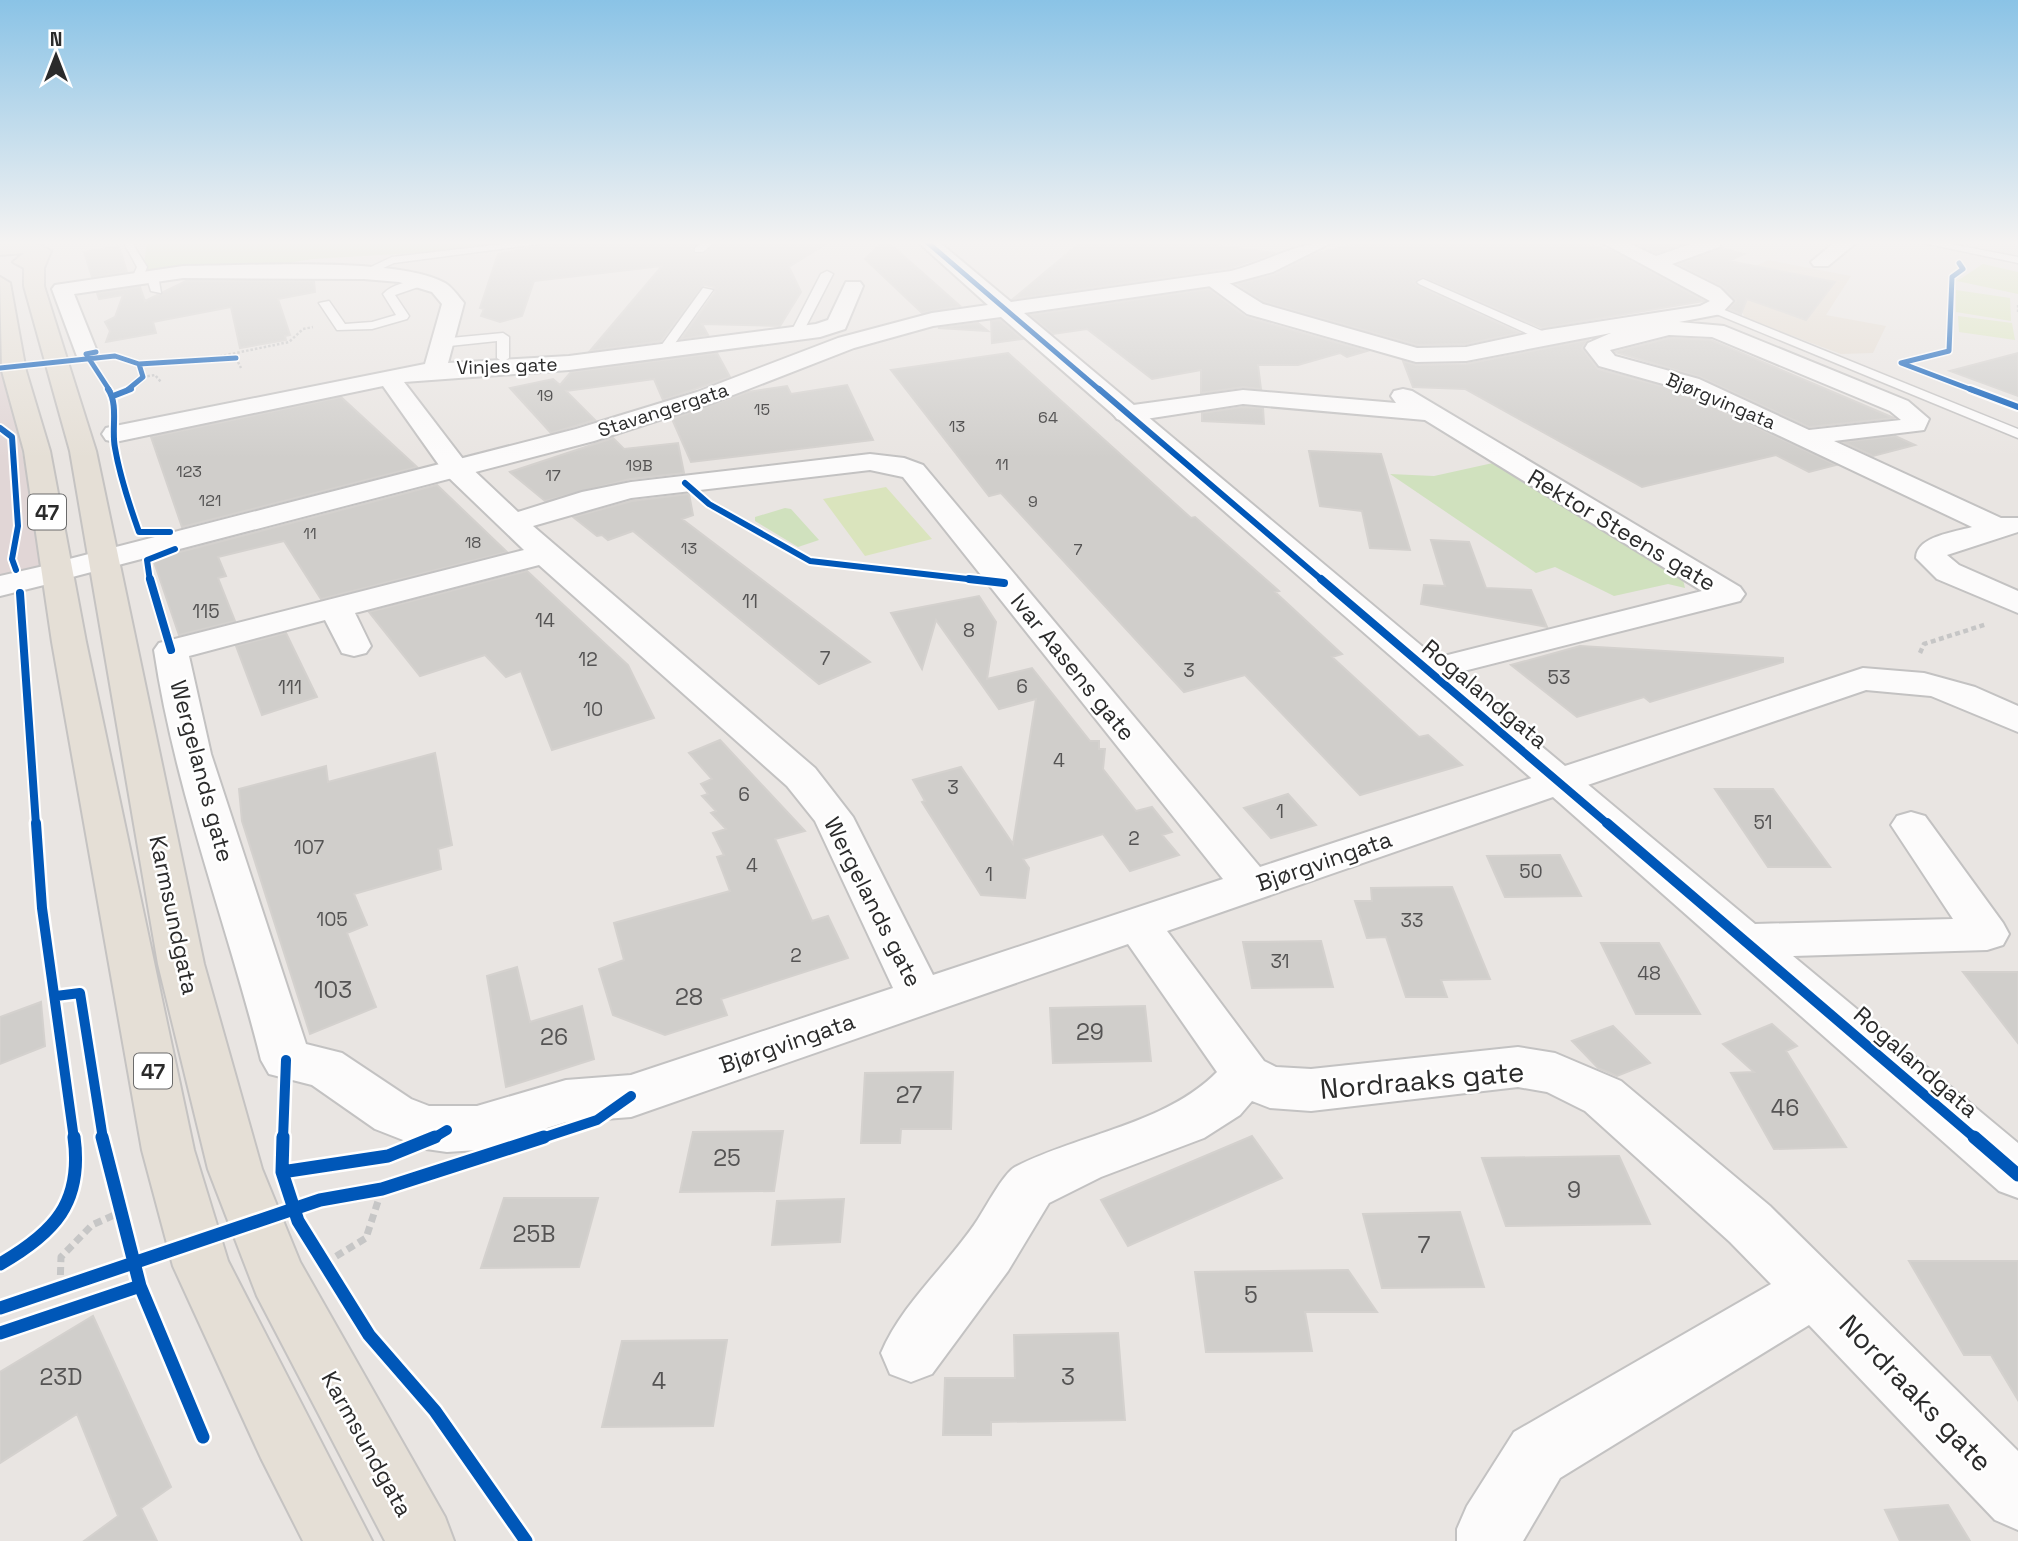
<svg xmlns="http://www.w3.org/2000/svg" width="2018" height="1541" font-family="'Space Grotesk',sans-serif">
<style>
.education{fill:#e3dbd1}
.medical{fill:#e1d6d6}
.green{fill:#d0e1be}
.pitch{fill:#dae4bd}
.building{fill:#d0cecb;stroke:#d4d1ce;stroke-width:2}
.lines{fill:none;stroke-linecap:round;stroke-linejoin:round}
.service-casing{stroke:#c3c2c2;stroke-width:3}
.minor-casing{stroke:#c3c2c2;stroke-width:4}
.tertiary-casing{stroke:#c3c2c2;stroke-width:4}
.primary-casing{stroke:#c5c3c2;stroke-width:4}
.path-far2{stroke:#c6c6c6;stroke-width:2.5;stroke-dasharray:2.5 2;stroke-linecap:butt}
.path-far1{stroke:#c6c6c6;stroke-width:4.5;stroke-dasharray:5 3.5;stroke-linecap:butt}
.path{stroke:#c6c6c6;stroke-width:7;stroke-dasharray:8 5;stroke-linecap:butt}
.service{fill:#fcfbfb;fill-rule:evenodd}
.minor{fill:#fcfbfb;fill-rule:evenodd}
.tertiary{fill:#fcfbfb;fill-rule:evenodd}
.primary{fill:#e5dfd6;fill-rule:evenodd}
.cycleway-far4-casing{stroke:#fff;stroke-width:8}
.cycleway-far3-casing{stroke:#fff;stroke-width:10}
.cycleway-far2-casing{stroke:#fff;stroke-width:12}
.cycleway-far1-casing{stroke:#fff;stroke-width:15}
.cycleway-casing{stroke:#fff;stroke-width:18}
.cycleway-far4{stroke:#0057b8;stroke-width:5}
.cycleway-far3{stroke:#0057b8;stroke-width:6}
.cycleway-far2{stroke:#0057b8;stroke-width:8}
.cycleway-far1{stroke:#0057b8;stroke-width:10}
.cycleway{stroke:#0057b8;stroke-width:13}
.labels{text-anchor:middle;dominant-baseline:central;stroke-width:5;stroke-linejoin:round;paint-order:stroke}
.far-number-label{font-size:16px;fill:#555454}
.far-street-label{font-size:19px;fill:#2b2b2b;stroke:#fff}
.number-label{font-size:19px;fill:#555454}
.shield{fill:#fff;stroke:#6b6b6b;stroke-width:2}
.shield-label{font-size:21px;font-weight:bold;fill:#2b2b2b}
.street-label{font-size:23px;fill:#2b2b2b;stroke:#fff}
.near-number-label{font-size:23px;fill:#555454}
.near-street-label{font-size:28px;fill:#2b2b2b;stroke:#fff}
</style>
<rect width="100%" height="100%" fill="#e9e5e2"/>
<path class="education" d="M 1768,260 L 1851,276 L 1826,315 L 1886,326 L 1873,353 L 1841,354 L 1745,318 L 1740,308 L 1714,287 Z"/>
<path class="medical" d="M 0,334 L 44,570 L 0,581 Z"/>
<path class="green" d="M 147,242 L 525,242 L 416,253 L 312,259 L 237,272 L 143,272 Z
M 1502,461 L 1681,571 L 1685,588 L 1668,584 L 1614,596 L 1555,567 L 1536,573 L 1390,474 L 1434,476 Z
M 785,508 L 791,509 L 819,540 L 798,547 L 755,521 L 755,517 Z"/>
<path class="pitch" d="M 1983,264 L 2018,272 L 2018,294 L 1957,281 Z
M 1956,290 L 2010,298 L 2011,321 L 1956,312 Z
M 1958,316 L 2012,323 L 2015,340 L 1959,332 Z
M 886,487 L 932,539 L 865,556 L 823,499 Z"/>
<path class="building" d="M 562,242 L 699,242 L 692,248 L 695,255 L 705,254 L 717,242 L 829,242 L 789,267 L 801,292 L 780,326 L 702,324 L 708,335 L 681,339 L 715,292 L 714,287 L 704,285 L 661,341 L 590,351 L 662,266 L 534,281 L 522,316 L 500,322 L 481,316 L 484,309 L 480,308 L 498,254 Z
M 882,242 L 888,242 L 960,306 L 922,313 L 865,259 Z
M 1081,242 L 1222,242 L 1219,246 L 1275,253 L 1230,268 L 1013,299 Z
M 1415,242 L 1578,242 L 1614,252 L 1704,301 L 1542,328 L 1422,277 L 1414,282 L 1418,286 L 1519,333 L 1466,344 L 1417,345 L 1264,302 L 1237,284 L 1274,275 L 1317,253 L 1357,244 L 1414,245 Z
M 1632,242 L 1689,242 L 1656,253 Z
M 119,246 L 127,272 L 92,277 L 84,252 Z
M 1721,248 L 1744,254 L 1729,261 L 1835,282 L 1806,320 L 1747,299 L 1741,314 L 1729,309 L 1736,301 L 1722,286 L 1679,264 Z
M 186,281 L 314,281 L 315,292 L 278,299 L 290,335 L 285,336 L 286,340 L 240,348 L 231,307 L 153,322 L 156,333 L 106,342 L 110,331 L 105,322 L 115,317 L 123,295 L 99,299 L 97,293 L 140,287 L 145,301 Z
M 1209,289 L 1246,317 L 1367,351 L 1347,357 L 1340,353 L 1298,365 L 1258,365 L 1261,389 L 1243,387 L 1201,393 L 1201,370 L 1152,379 L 1087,329 L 1053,334 L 1030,315 Z
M 1000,320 L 1022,339 L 992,343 L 991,321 Z
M 978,323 L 988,331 L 938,328 Z
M 1669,338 L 1711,340 L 1894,418 L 1809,427 L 1700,377 L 1615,352 Z
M 1588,340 L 1582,348 L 1598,369 L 1680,391 L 1836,465 L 1809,472 L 1776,455 L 1642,487 L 1465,389 L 1413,387 L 1403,361 L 1416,365 L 1466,364 Z
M 717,353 L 730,377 L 663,400 L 654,379 L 566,391 L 595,420 L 551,433 L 510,388 L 553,379 L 560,385 L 571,372 Z
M 1008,353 L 1191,518 L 1195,517 L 1279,591 L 1275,592 L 1342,654 L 1332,657 L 1419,737 L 1428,735 L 1462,765 L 1360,795 L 1245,675 L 1184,692 L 1001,493 L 989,496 L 891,370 Z
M 2018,353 L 2018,396 L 1950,371 Z
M 847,385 L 873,440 L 691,462 L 672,419 L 748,392 L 787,386 L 791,394 Z
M 341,397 L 417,467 L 182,527 L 151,437 Z
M 1243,407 L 1263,408 L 1264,424 L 1202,421 L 1202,413 Z
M 1895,436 L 1915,445 L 1873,456 L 1843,442 Z
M 613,438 L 624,449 L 678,443 L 684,473 L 630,479 L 545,501 L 510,472 Z
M 1309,451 L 1381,454 L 1410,550 L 1370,548 L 1362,511 L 1320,506 Z
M 437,485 L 507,552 L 321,599 L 284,541 L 218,557 L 226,576 L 218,578 L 235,621 L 179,635 L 153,559 Z
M 689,494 L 693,515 L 682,519 L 870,662 L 819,684 L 633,531 L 608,540 L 602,535 L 597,536 L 573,517 L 632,501 Z
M 1431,540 L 1469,542 L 1486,588 L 1531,590 L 1547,627 L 1421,604 L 1424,585 L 1445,586 Z
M 527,571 L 628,665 L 654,718 L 552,750 L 521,671 L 506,677 L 485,655 L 420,676 L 369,612 Z
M 979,596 L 996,622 L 987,679 L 1032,668 L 1090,741 L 1099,741 L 1099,749 L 1105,749 L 1103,769 L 1136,811 L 1152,807 L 1172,832 L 1162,835 L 1179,855 L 1130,871 L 1103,834 L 1023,859 L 1029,868 L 1025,898 L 981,895 L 922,802 L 925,801 L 913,780 L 961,767 L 1013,844 L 1036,699 L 999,709 L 936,620 L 922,669 L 891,613 Z
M 286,633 L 317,697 L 262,715 L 236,646 Z
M 1580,646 L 1783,658 L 1783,662 L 1650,702 L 1644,697 L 1577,717 L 1511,665 Z
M 720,740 L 805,831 L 775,839 L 812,921 L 828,916 L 848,958 L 721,999 L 727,1015 L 665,1035 L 613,1015 L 599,969 L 624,960 L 614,923 L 730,891 L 717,857 L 724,855 L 713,833 L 726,829 L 711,813 L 716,811 L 702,796 L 708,794 L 701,784 L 712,779 L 689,753 Z
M 435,753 L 452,845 L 438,849 L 441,869 L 354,894 L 367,925 L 347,933 L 376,1007 L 310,1034 L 242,821 L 239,789 L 326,766 L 328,782 Z
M 1715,789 L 1773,789 L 1830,867 L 1768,867 Z
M 1288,794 L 1316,825 L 1271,838 L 1244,808 Z
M 1560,855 L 1581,896 L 1505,897 L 1487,856 Z
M 1452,887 L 1490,979 L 1441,980 L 1447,997 L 1406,997 L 1386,937 L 1367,938 L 1355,901 L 1372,901 L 1371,888 Z
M 1321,941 L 1333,987 L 1252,988 L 1243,942 Z
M 1601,943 L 1659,943 L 1700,1014 L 1636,1014 Z
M 517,967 L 530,1022 L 582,1006 L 594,1059 L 506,1087 L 487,976 Z
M 1963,972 L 2018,972 L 2018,1043 Z
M 41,1002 L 45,1046 L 0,1064 L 0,1017 Z
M 1145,1006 L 1151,1061 L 1053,1063 L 1050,1008 Z
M 1772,1024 L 1797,1046 L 1786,1051 L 1846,1147 L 1774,1149 L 1731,1073 L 1754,1072 L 1723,1044 Z
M 1613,1026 L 1650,1063 L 1617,1076 L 1598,1068 L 1572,1041 Z
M 953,1072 L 951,1129 L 901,1129 L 900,1143 L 861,1143 L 865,1073 Z
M 783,1131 L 774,1191 L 680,1192 L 693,1132 Z
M 1252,1136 L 1282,1178 L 1128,1246 L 1101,1200 Z
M 1619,1156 L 1650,1224 L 1506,1226 L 1482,1158 Z
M 504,1198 L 598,1198 L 579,1267 L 481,1268 Z
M 844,1199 L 840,1242 L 772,1245 L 777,1201 Z
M 1460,1212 L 1484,1287 L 1382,1288 L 1363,1214 Z
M 1909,1261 L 2018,1261 L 2018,1400 L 1991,1355 L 1964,1355 Z
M 1348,1270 L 1377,1312 L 1305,1312 L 1312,1351 L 1206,1352 L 1195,1272 Z
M 93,1316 L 171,1487 L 141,1508 L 157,1541 L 84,1541 L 118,1516 L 77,1414 L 0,1463 L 0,1372 Z
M 1118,1333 L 1125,1420 L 991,1422 L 991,1435 L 943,1435 L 945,1378 L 1015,1378 L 1014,1335 Z
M 727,1340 L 713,1426 L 602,1427 L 622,1341 Z
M 1948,1505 L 1970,1541 L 1900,1541 L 1885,1510 Z"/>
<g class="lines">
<defs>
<path id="service" d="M 521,242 L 553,242 L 394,263 L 368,275 L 358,273 L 392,257 Z
M 703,242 L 714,242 L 703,252 L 695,252 L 695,248 Z
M 1919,242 L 1940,242 L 2018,257 L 2018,263 Z
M 124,243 L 132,243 L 147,267 L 143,278 L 133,276 L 137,267 Z
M 827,271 L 833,274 L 802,334 L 792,337 L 790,334 L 821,274 Z
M 152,272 L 158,275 L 161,293 L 151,291 L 146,275 Z
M 423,279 L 427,280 L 427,284 L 395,295 L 409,316 L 407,319 L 372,329 L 337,330 L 319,303 L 329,301 L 345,324 L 372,322 L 396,315 L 383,294 C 393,283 409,282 423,279 Z
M 1423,279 L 1549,334 L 1551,337 L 1541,340 L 1419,284 L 1417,282 Z
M 703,288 L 713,290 L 673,346 L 671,354 L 663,354 L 661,346 Z
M 1709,307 L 1717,307 L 2018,429 L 2018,438 L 1709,311 Z
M 503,333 L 509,337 L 509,358 L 503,362 L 497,358 L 497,341 L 440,347 L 434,343 L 440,339 Z"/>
<path id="minor" d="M 1601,242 L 1626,242 L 1656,256 L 1697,242 L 1721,242 L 1719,247 L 1672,264 L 1720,288 L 1733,301 L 1721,314 L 1679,322 L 1724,326 L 1908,401 L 1929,419 L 1924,430 L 1834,441 L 2001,518 L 2018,518 L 2018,532 L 1947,555 L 1959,565 L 2018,591 L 2018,613 L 1937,579 L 1916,558 C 1916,536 1956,532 1972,527 L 1681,389 L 1599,366 L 1585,348 L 1588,343 L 1611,333 L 1466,361 L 1416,362 L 1247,314 L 1201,280 L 1211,274 L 1218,276 L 1263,304 L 1417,348 L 1466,347 L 1545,330 L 1700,306 L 1710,301 ZM 1669,335 L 1712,337 L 1890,411 L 1901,420 L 1809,430 L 1699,379 L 1615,356 L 1610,350 Z
M 1835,242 L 1857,242 L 1828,266 L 1814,266 L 1811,262 Z
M 183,266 C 244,266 397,256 445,283 C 452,287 459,297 464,303 L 448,363 L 569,356 L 816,324 L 828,320 L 846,282 L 860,282 L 863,286 L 845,329 L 820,337 L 569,370 L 404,382 L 466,463 L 518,512 L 582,492 L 631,482 L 870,454 L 904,458 L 923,465 L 1260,867 L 1559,769 L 1573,772 L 1755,924 L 1953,919 L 1891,825 L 1897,816 L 1911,812 L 1925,816 L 2003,923 L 2009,934 L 2003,945 L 1987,950 L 1793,956 L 2018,1143 L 2018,1198 L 1999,1191 L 1553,797 L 1167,931 L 1264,1061 L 1276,1067 L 1311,1069 L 1518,1047 L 1555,1053 L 1621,1081 L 1770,1206 L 2018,1451 L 2018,1530 L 1995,1520 L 1809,1325 L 1560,1478 L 1523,1541 L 1457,1541 L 1457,1529 L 1467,1506 L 1514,1432 L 1771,1284 L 1730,1242 L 1585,1111 L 1547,1092 L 1518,1087 L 1311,1111 L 1270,1108 L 1252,1101 L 1240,1115 L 1204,1138 L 1101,1177 L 1049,1203 L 1008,1271 L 932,1374 L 911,1382 L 890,1374 L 881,1353 C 902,1303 948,1265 978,1219 C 986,1207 1003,1174 1015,1167 C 1079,1134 1166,1124 1217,1072 L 1128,944 L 631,1117 L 566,1122 L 477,1150 L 447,1152 L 426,1149 L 375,1129 L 312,1085 L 269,1074 L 261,1060 C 227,923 175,791 154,650 L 159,643 L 524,550 L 446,475 L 383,386 L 115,442 L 106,440 L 102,434 L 106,428 L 115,426 L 425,364 L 442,304 L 432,292 L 399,282 L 364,279 L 183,278 L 74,294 L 98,354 L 94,359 L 78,359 L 52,289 L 55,285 ZM 870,470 L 903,477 L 1223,879 L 933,975 L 853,817 L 815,768 L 533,526 L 631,498 ZM 539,565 L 787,786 L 815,821 L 893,988 L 631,1075 L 566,1080 L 477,1106 L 429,1106 L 411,1099 L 342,1053 L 306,1044 L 211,754 L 189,656 L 325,620 L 342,653 L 354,656 L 366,653 L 371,646 L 355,613 Z
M 1403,389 L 1412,391 L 1740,587 L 1745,594 L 1740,601 L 1440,677 L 1428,680 L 1416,677 L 1411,670 L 1416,663 L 1702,591 L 1425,420 L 1243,404 L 1126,422 L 1117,419 L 1113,414 L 1117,409 L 1126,406 L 1243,390 L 1396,403 L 1391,396 L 1394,391 Z
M 57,563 L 68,565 L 73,572 L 68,579 L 0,596 L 0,576 Z"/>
<path id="tertiary" d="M 918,242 L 939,242 L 1011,302 L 1231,271 C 1266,262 1297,242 1333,242 L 1273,272 L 1232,283 L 1024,313 L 1565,766 L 1863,668 L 1924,673 L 1975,687 L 2018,706 L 2018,732 L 1931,696 L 1866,690 L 1573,790 L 1559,793 L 1545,790 L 1001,317 L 933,326 L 854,348 L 715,402 L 594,441 L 57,581 L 46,579 L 41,572 L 46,565 L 576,429 L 697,392 L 838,338 L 932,313 L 988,305 Z"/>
<path id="primary" d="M 34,242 L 51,251 L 44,268 L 44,286 L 96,451 L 204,964 L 262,1169 L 300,1262 L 445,1517 L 454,1541 L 385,1541 L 257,1296 L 208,1169 L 158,964 L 70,451 L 24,286 L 24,268 L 13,262 L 24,253 L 0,255 L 0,243 Z
M 0,277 L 10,283 L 26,371 L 50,451 L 86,642 L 194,1150 L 228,1261 L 372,1541 L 303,1541 L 261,1458 L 173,1266 L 142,1150 L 52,642 L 24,451 L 2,371 Z"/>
</defs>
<use href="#service" class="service-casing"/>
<use href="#minor" class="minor-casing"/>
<use href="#tertiary" class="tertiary-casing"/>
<use href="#primary" class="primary-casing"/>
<path class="path-far2" d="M 2018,305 L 2018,313
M 236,358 L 241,368
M 202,360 L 289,342 L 303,329 L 313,327
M 1909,361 L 1949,351 L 1953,289
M 143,377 L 155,375 L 161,382"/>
<path class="path-far1" d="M 1920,653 L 1924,644 L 1987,624"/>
<path class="path" d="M 325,1263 L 366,1238 L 382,1189
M 60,1288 L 61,1257 L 92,1225 L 121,1212"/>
<use href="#service" class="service"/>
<use href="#minor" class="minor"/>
<use href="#tertiary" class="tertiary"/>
<use href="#primary" class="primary"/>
<defs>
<path id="cycleway-far4" d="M 927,242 L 1101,391
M 1959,263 L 1963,269 L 1952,277 L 1949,351 L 1901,363 L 1975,391
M 96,352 L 86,354 L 110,391
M 139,364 L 236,358
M 0,368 L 115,356 L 139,364 L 143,377 L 126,391"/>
<path id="cycleway-far3" d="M 108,389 C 119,405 111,429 115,448 C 120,477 129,504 139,532 L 170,532
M 1099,389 L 1323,581
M 1970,389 L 2018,407
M 113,396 L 131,389
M 0,428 L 12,437 L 18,526 L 12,559 L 16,570
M 685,483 L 709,504 L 810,561 L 985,581
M 150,581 L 147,560 L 175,549"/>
<path id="cycleway-far2" d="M 150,579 L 171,650
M 969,579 L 1004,583
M 1321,579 L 1609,825
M 20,593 L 36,825"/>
<path id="cycleway-far1" d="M 36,823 L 42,908 L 74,1139
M 1607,823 L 1976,1139
M 56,996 L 80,993 L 103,1139
M 283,1139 L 286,1060
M 432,1139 L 447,1130
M 539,1139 L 597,1120 L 631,1096"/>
<path id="cycleway" d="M 102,1137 L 140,1286 L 203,1437
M 283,1137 L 282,1172 L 298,1221 L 369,1335 L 435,1411 L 526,1541
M 1974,1137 L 2018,1175
M 282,1172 L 388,1156 L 435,1137
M 0,1264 C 54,1233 83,1203 74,1137
M 0,1308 L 320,1200 L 382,1189 L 544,1137
M 0,1333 L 140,1286"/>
</defs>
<use href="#cycleway-far4" class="cycleway-far4-casing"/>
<use href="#cycleway-far3" class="cycleway-far3-casing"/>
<use href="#cycleway-far2" class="cycleway-far2-casing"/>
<use href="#cycleway-far1" class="cycleway-far1-casing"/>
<use href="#cycleway" class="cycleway-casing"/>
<use href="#cycleway-far4" class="cycleway-far4"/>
<use href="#cycleway-far3" class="cycleway-far3"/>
<use href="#cycleway-far2" class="cycleway-far2"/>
<use href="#cycleway-far1" class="cycleway-far1"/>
<use href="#cycleway" class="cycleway"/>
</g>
<linearGradient id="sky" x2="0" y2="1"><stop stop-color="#8ac3e6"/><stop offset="0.53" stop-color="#f5f3f2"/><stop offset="1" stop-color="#f5f3f2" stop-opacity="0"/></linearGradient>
<rect width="2018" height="458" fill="url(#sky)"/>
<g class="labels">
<g class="far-number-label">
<text x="545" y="395">19</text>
<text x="762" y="409">15</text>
<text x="1048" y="417">64</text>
<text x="957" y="426">13</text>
<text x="1002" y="464">11</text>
<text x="639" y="465">19B</text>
<text x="189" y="471">123</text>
<text x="553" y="475">17</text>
<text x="210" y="500">121</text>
<text x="1033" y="501">9</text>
<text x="310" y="533">11</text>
<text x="473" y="542">18</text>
<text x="689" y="548">13</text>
<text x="1078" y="549">7</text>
</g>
<g class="far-street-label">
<text transform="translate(507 366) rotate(-2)">Vinjes gate</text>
<text transform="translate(1721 401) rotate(23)">Bjørgvingata</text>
<text transform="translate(663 410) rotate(-18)">Stavangergata</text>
</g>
<g class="number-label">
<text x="750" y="601">11</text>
<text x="206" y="611">115</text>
<text x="545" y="620">14</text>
<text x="969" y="630">8</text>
<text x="825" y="658">7</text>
<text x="588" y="659">12</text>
<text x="1189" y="670">3</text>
<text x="1559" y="677">53</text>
<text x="1022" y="686">6</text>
<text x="290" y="687">111</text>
<text x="593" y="709">10</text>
<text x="1059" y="760">4</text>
<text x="953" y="787">3</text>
<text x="744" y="794">6</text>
<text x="1280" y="811">1</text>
<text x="1763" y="822">51</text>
<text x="1134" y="838">2</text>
<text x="309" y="847">107</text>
<text x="752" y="865">4</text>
<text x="1531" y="871">50</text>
<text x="989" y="874">1</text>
<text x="332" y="919">105</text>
<text x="1412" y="920">33</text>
<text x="796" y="955">2</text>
<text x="1280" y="961">31</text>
<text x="1649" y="973">48</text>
</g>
<g class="shield">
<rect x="28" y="494.5" width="38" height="35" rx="5"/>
<rect x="134" y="1053.5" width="38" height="35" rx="5"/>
</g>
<g class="shield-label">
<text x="47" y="512">47</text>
<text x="153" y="1071">47</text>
</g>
<g class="street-label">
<text transform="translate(1622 530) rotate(31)">Rektor Steens gate</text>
<text transform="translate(1073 667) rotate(51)">Ivar Aasens gate</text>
<text transform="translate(1485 694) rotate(40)">Rogalandgata</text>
<text transform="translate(202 771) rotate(75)">Wergelands gate</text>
<text transform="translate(1324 861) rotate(-19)">Bjørgvingata</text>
<text transform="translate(873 902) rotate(63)">Wergelands gate</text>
<text transform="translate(174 915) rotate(78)">Karmsundgata</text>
<text transform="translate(787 1043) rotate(-19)">Bjørgvingata</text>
<text transform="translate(1916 1062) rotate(41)">Rogalandgata</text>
<text transform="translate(367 1444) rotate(61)">Karmsundgata</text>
</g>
<g class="near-number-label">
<text x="333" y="990">103</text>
<text x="689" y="997">28</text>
<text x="1090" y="1032">29</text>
<text x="554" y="1037">26</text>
<text x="909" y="1095">27</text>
<text x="1785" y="1108">46</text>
<text x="727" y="1158">25</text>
<text x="1574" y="1190">9</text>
<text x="534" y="1234">25B</text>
<text x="1424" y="1245">7</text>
<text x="1251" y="1295">5</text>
<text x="61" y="1377">23D</text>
<text x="1068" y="1377">3</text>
<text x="659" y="1381">4</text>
</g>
<g class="near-street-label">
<text transform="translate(1422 1080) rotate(-5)">Nordraaks gate</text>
<text transform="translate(1916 1393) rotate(46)">Nordraaks gate</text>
</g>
</g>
<g transform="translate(56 56)" stroke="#ffffff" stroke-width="5" paint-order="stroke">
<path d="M0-5L12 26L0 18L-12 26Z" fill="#2b2b2b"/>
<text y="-10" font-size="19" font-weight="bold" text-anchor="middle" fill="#2b2b2b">N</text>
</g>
</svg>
